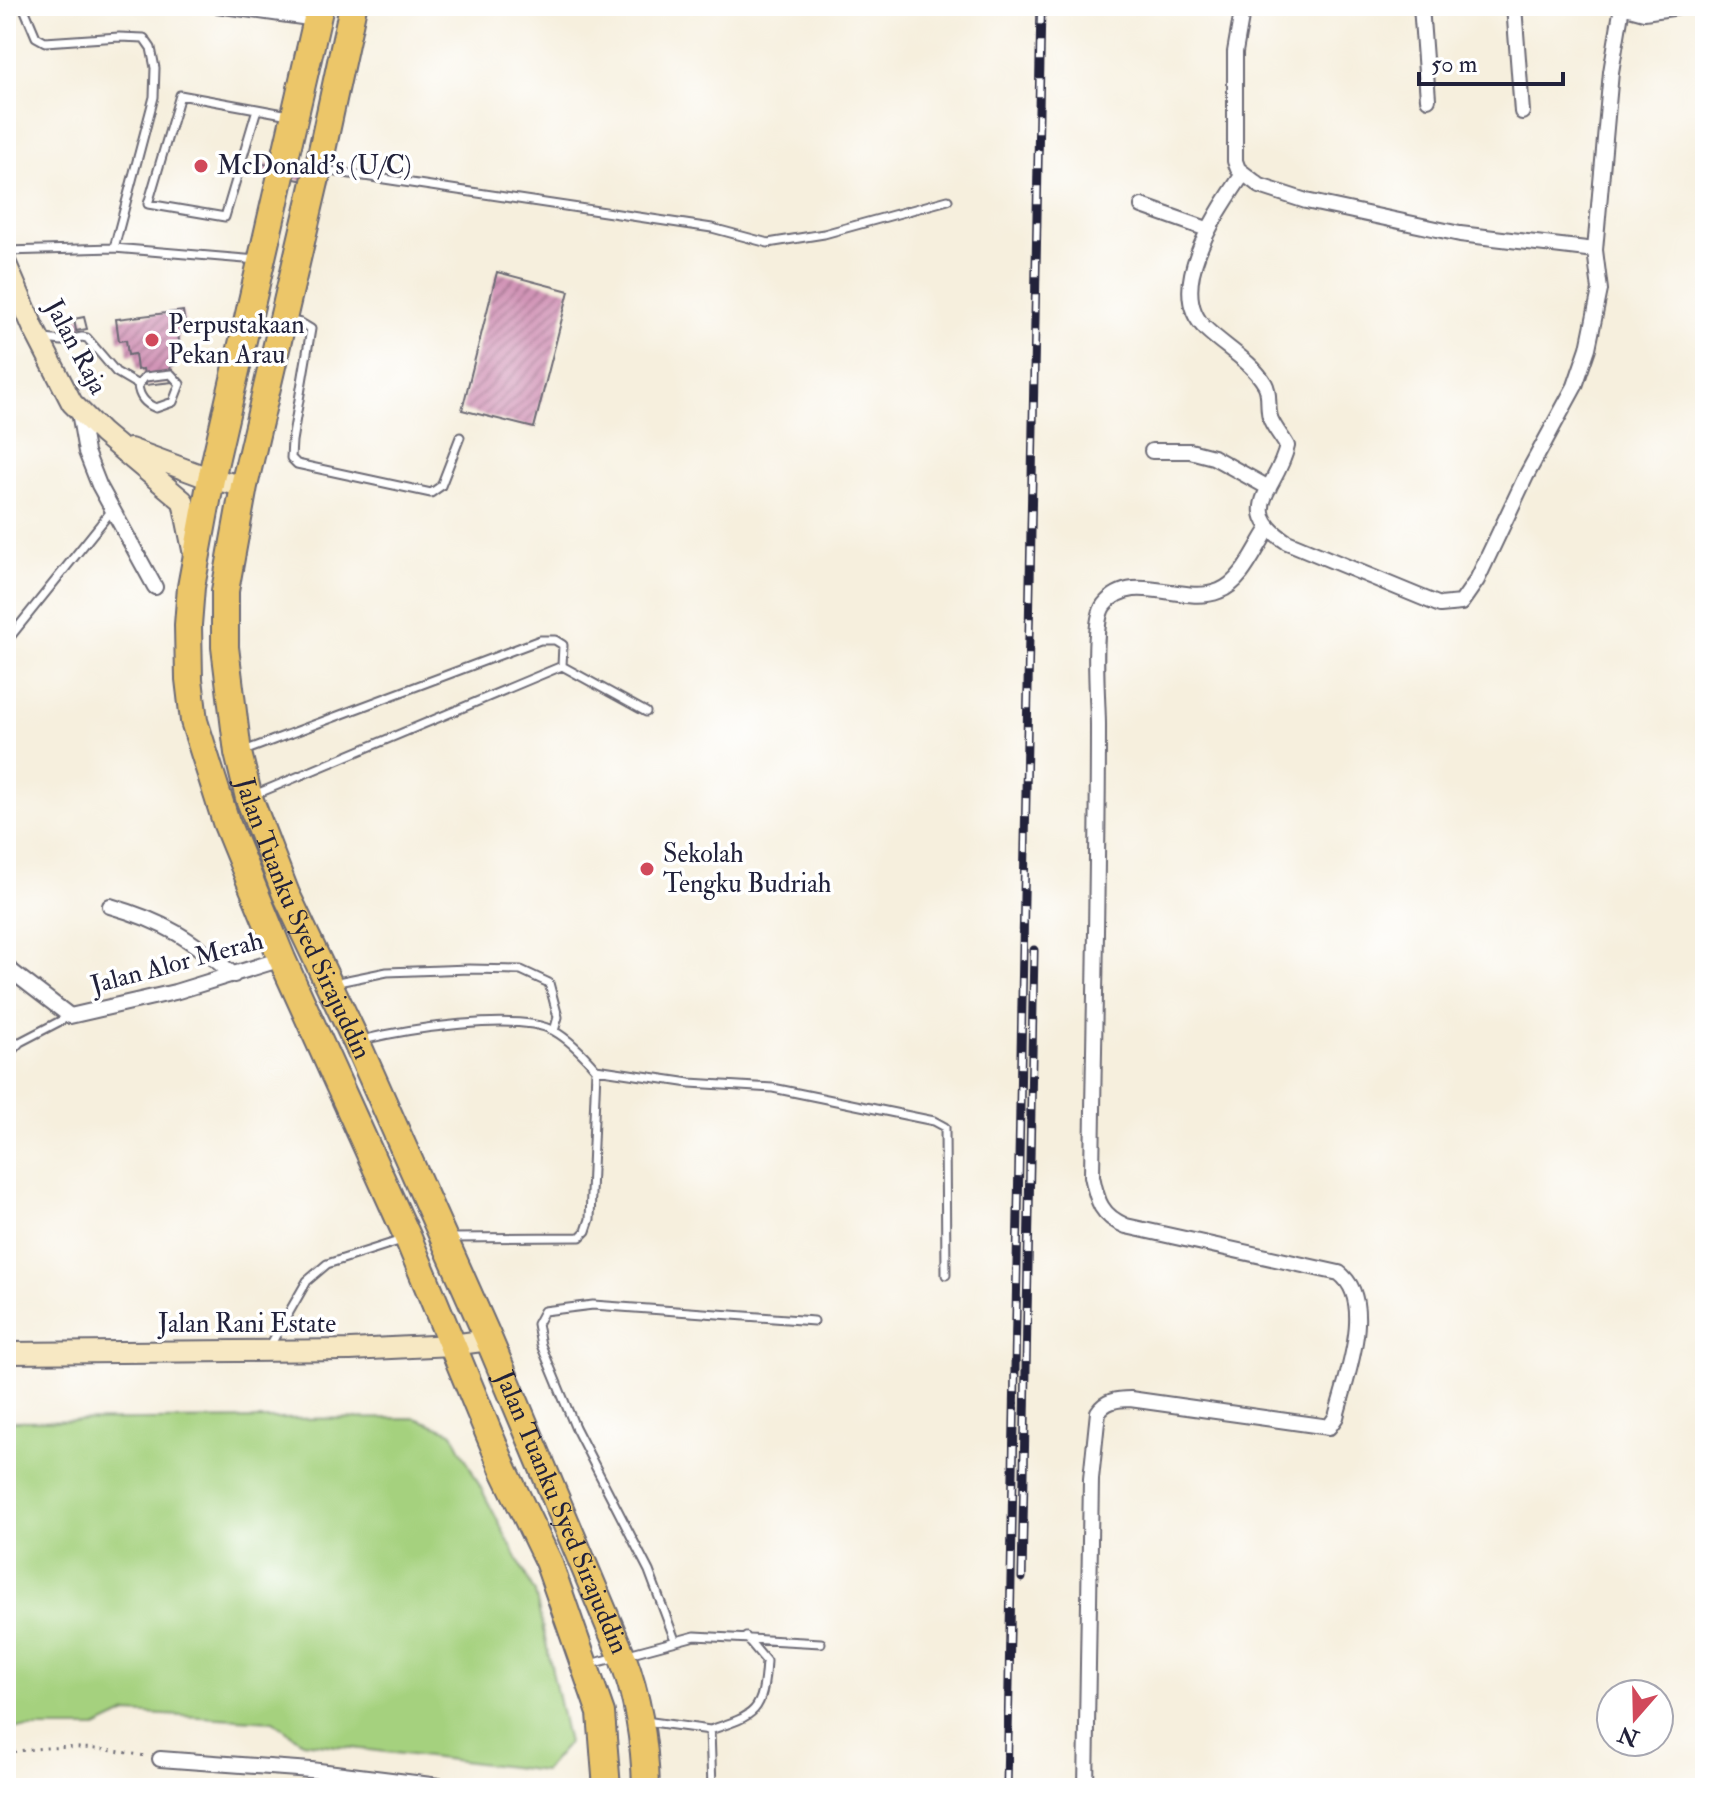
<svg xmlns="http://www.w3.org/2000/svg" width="1711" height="1794" font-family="'IM FELL Double Pica',serif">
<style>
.grass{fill:#a5d17e;stroke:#647a5c;stroke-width:2}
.building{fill:url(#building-hatch)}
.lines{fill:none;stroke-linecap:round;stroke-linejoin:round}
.lane-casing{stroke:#6c6a74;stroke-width:11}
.street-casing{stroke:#6c6a74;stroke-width:18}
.secondary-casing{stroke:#6c6a74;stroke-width:24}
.highway-casing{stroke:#6c6a74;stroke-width:30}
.path{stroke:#6c6a74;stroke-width:3;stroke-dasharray:2 6;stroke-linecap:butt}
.lane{stroke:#fff;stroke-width:7}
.street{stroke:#fff;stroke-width:14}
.secondary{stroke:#f7e8c3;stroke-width:20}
.highway{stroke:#ecc669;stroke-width:26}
.rail-casing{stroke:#22223b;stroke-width:9}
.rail{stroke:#fff;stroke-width:6;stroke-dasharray:18;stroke-linecap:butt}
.poi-dot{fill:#d1495b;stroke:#fff;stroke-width:3}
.labels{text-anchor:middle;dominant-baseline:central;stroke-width:7;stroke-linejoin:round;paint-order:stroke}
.poi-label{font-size:26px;fill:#22223b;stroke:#fff;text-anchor:start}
.street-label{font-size:26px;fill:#22223b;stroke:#fff}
</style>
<defs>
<pattern id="building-hatch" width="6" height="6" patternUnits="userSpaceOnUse" patternTransform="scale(2)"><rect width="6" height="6" fill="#d295b7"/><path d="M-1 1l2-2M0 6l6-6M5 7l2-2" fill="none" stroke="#aa7996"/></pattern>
</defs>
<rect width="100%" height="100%" fill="#fff"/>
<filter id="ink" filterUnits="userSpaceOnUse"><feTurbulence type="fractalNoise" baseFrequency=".0125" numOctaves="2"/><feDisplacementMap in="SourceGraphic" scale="16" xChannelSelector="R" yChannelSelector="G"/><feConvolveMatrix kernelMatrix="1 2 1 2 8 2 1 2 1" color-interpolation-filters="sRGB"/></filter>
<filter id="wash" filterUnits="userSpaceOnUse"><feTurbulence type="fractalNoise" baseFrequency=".006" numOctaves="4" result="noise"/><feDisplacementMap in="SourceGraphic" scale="32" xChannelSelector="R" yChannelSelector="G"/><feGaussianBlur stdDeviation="1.8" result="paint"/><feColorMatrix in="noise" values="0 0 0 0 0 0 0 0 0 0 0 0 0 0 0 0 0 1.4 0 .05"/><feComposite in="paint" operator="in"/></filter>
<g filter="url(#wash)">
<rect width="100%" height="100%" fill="#f6efdd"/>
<path class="grass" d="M 416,1418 L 452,1432 L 535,1593 L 568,1743 L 544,1771 L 302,1742 L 273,1721 L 127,1713 L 96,1728 L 8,1728 L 6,1421 Z"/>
<g id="blocks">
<path class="building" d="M 260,163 L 329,179 L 327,186 L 258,171 Z
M 497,272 L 569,291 L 534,428 L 462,410 Z
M 183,311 L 186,333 L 178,333 L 180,349 L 173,349 L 175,365 L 170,366 L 172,382 L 146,385 L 143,369 L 137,370 L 135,354 L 128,355 L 126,340 L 119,341 L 116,319 Z
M 84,317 L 87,329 L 76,331 L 74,319 Z"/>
</g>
</g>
<g filter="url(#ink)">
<use href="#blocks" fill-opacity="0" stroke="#6c6a74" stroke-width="2"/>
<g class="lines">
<defs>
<path id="lane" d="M 23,6 L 36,37 L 45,42 L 119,37 L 144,38 L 151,48 L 155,68 L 154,97 L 114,248
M 199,6 L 312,22
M 257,109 L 180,95 L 148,204 L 225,217 L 257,109 L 289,115
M 324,170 L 712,228 L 768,243 L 824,234 L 948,200
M 6,251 L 114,248 L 257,260
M 286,320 L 301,323 L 311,329 L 292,441 L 291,458 L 297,464 L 431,493 L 441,486 L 460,437
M 45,339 L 62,341 L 82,337 L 87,338 L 116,372 L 138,385 C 139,397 145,404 156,408 L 173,402 L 180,384 L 171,374 L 145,377 L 138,385
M 6,642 L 112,510
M 562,666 L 646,712
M 244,751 L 540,640 L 555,640 L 563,645 L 562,666
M 254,795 L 562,666
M 333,983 L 387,972 L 469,969 L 521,970 L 549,983 L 558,1017 L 554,1031
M 362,1040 C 402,1030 519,1011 554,1031 C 570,1040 585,1056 596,1069 L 690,1083 L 773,1088 L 934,1121 L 945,1127 L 946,1275
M 6,1042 L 20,1042 L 68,1017
M 6,1057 L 20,1042
M 449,1238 L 580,1237 L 586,1231 L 590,1219 L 596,1069
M 268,1349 L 307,1281 L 327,1264 L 402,1240
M 675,1640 L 649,1571 L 575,1427 L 541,1345 L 537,1324 L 544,1311 L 593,1305 L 814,1321
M 591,1664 L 695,1636 L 821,1643
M 645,1721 L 710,1730 L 712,1788
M 710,1730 C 756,1715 763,1713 766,1661 L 746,1637"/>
<path id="street" d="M 1243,6 L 1235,52 L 1235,161 L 1238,169 L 1260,186 L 1306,201 L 1460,234 L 1595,250
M 1421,6 L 1428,99
M 1514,6 L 1522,112
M 1622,6 L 1644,12 L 1686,6
M 1243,174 C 1219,210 1163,289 1206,329 C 1225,347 1251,361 1265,384 C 1271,394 1266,409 1271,420 C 1275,429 1282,437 1287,446 C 1278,489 1235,509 1287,542 L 1440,605 L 1461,603 L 1477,580 L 1526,476 L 1575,386 L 1588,348 L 1600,290 L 1595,250 L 1611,72 L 1622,6
M 1142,206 L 1207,229
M 79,412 L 86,452 L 99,485 L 155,587
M 1152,451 L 1190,451 L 1213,457 L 1269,488
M 110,906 C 166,922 190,939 234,975
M 6,967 L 70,1016 L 175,992 L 282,959
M 160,1759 L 311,1770 L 455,1788
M 1086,1788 L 1091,1479 L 1098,1412 C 1105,1401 1117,1399 1130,1399 L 1329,1427 L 1336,1417 C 1345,1380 1377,1301 1339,1273 L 1126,1226 C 1101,1216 1097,1201 1092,1176 C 1094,1026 1098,876 1098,725 C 1098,701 1091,622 1104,605 C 1133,569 1182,606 1219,591 C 1242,583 1255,549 1268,530"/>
<path id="secondary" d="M 6,264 L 33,327 L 72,403 L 102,433 L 183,501 L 193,550
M 130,449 L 211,479 L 244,486
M 6,1353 L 350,1350 L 452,1345 L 489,1340"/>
<g id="highway">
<path d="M 320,6 L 211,479 L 191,587 L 188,625 L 189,679 L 194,721 L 226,822 L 282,959 L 408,1238 L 504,1470 L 548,1561 L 601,1713 L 607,1788"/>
<path id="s1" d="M 353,6 L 318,169 L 244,486 L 225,591 L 225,647 L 238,753 L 249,798 L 286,894 L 356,1041 L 489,1340 L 622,1656 C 638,1698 645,1743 646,1788"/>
</g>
</defs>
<use href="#lane" class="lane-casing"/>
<use href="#street" class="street-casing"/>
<use href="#secondary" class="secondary-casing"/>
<use href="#highway" class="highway-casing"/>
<path class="path" d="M 6,1753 C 53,1744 98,1747 145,1756"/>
<use href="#lane" class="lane"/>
<use href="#street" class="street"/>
<use href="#secondary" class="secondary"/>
<use href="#highway" class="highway"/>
<defs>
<path id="rail" d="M 1022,1578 L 1034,950
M 1007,1788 L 1041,6"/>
</defs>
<use href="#rail" class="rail-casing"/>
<use href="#rail" class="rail"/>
</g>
</g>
<g class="poi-dot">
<circle cx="201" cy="166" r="8"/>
<circle cx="152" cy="340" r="8"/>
<circle cx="647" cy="869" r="8"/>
</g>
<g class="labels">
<g class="poi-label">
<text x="217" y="166">McDonald's (U/C)</text>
<text x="168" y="325">Perpustakaan<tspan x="168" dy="30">Pekan Arau</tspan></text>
<text x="663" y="854">Sekolah<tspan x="663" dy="30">Tengku Budriah</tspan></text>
</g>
<g class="street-label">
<text transform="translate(76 347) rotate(62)">Jalan Raja</text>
<text stroke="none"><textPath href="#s1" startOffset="940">Jalan Tuanku Syed Sirajuddin</textPath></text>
<text transform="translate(177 963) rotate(-15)">Jalan Alor Merah</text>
<text x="247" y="1324">Jalan Rani Estate</text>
<text stroke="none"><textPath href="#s1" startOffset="1588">Jalan Tuanku Syed Sirajuddin</textPath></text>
</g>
</g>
<rect width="1711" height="1794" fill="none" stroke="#fff" stroke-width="32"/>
<g transform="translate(1635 1718) rotate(200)"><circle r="38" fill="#ffffff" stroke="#a7a7b1" stroke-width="2"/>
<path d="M0-6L14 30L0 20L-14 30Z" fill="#d1495b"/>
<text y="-12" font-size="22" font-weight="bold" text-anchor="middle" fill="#22223b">N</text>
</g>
<path d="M1419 72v12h144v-12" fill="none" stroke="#22223b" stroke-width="4"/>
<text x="1431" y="72" font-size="24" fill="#22223b" stroke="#ffffff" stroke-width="6" paint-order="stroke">50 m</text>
</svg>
